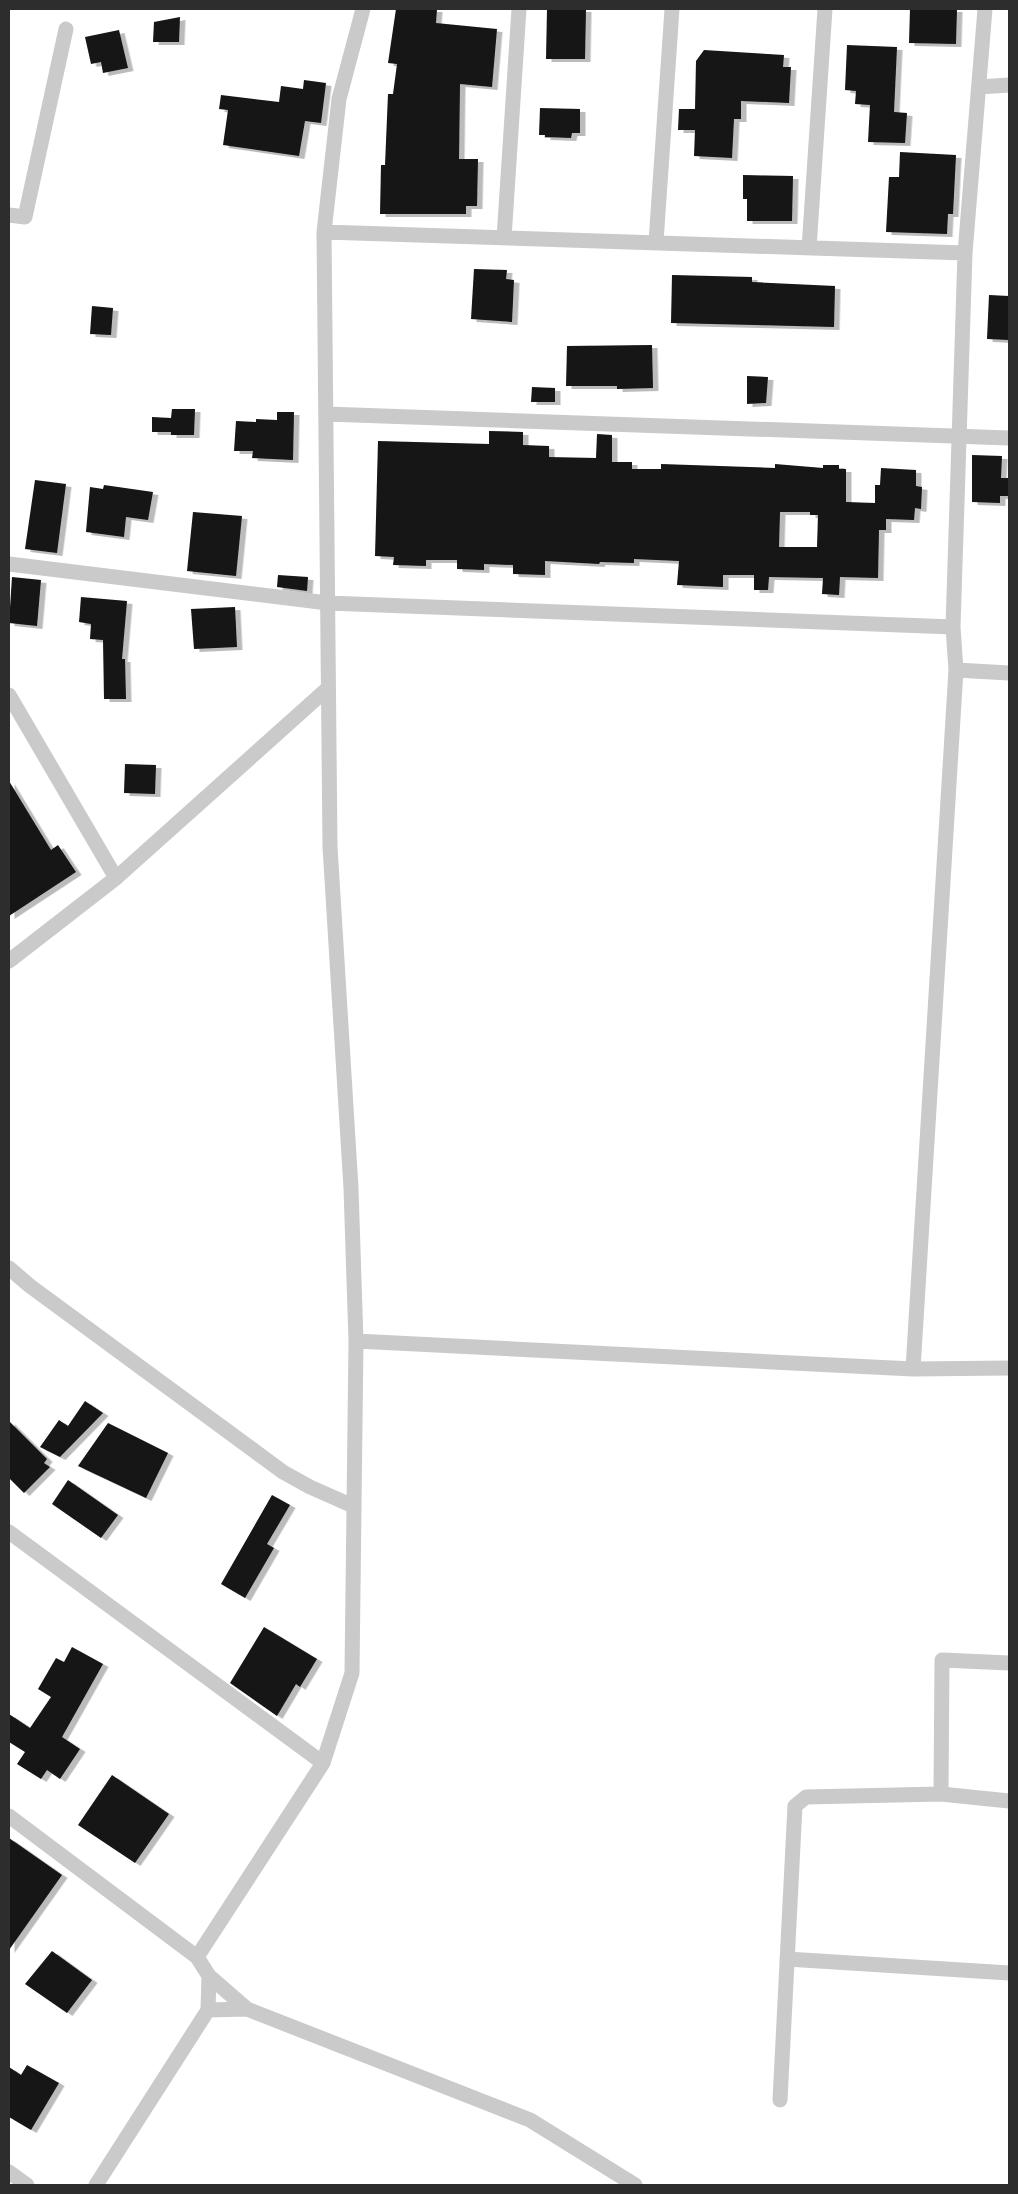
<svg xmlns="http://www.w3.org/2000/svg" width="1018" height="2194" font-family="'Work Sans',sans-serif">
<style>
.building{fill:#141414;fill-rule:evenodd;filter:url(#shadow)}
.lines{fill:none;stroke-linecap:round;stroke-linejoin:round}
.minor{stroke:#cacaca;stroke-width:15}
</style>
<defs>
<filter id="shadow"><feDropShadow dx="5.5" dy="3" stdDeviation="0" flood-color="#0004"/></filter>
</defs>
<rect width="100%" height="100%" fill="#fff"/>
<path class="building" d="M 396,9 L 437,9 L 436,23 L 497,29 L 492,87 L 460,84 L 459,159 L 478,159 L 477,206 L 466,206 L 466,214 L 380,214 L 381,165 L 385,165 L 388,94 L 393,94 L 397,64 L 388,63 Z
M 547,9 L 586,9 L 585,59 L 546,59 Z
M 910,9 L 957,9 L 956,44 L 909,43 Z
M 180,17 L 179,42 L 153,42 L 154,22 Z
M 119,30 L 128,68 L 103,73 L 101,62 L 91,64 L 85,37 Z
M 847,45 L 897,47 L 894,112 L 907,113 L 905,143 L 868,142 L 870,105 L 855,104 L 856,91 L 845,90 Z
M 704,50 L 784,55 L 783,67 L 791,67 L 789,103 L 741,101 L 741,119 L 734,119 L 732,158 L 694,156 L 695,130 L 678,130 L 679,109 L 695,109 L 696,61 Z
M 304,80 L 326,83 L 321,123 L 305,121 L 299,156 L 223,145 L 228,110 L 219,109 L 221,95 L 279,102 L 281,86 L 303,89 Z
M 540,108 L 580,109 L 580,133 L 572,133 L 571,138 L 545,137 L 545,135 L 539,135 Z
M 900,152 L 956,155 L 953,214 L 948,214 L 947,234 L 886,232 L 889,177 L 899,177 Z
M 743,175 L 793,176 L 792,221 L 747,221 L 747,199 L 743,199 Z
M 474,269 L 507,270 L 506,279 L 514,280 L 512,322 L 471,319 Z
M 672,275 L 752,277 L 752,282 L 835,286 L 834,327 L 671,323 Z
M 989,295 L 1009,296 L 1009,340 L 987,339 Z
M 92,306 L 113,308 L 111,335 L 90,334 Z
M 652,345 L 653,388 L 617,389 L 617,386 L 566,386 L 567,346 Z
M 747,376 L 768,377 L 766,403 L 747,404 Z
M 532,387 L 555,388 L 555,402 L 531,402 Z
M 172,409 L 195,409 L 194,435 L 171,435 L 171,432 L 152,432 L 152,417 L 171,418 Z
M 277,412 L 294,412 L 293,460 L 252,458 L 253,451 L 234,451 L 236,421 L 256,422 L 256,419 L 277,420 Z
M 489,431 L 523,432 L 523,445 L 549,446 L 549,457 L 596,458 L 597,434 L 612,435 L 612,462 L 632,462 L 632,469 L 661,469 L 661,464 L 775,468 L 775,464 L 823,468 L 823,465 L 839,465 L 839,469 L 846,469 L 846,502 L 875,503 L 875,485 L 880,485 L 881,468 L 916,470 L 916,486 L 922,487 L 921,509 L 915,508 L 914,520 L 886,519 L 886,530 L 879,530 L 878,578 L 840,577 L 839,595 L 822,594 L 823,578 L 769,577 L 768,590 L 754,590 L 754,575 L 723,575 L 723,587 L 677,585 L 679,561 L 634,559 L 634,563 L 600,562 L 599,564 L 545,561 L 545,575 L 513,574 L 513,565 L 484,564 L 484,570 L 457,569 L 457,560 L 426,560 L 426,566 L 393,565 L 394,557 L 375,556 L 378,441 L 489,444 ZM 780,512 L 810,512 L 810,515 L 818,515 L 817,547 L 779,547 Z
M 972,455 L 1002,456 L 1001,478 L 1009,478 L 1009,496 L 1000,496 L 1000,503 L 972,502 Z
M 35,480 L 66,484 L 57,553 L 25,549 Z
M 104,485 L 153,492 L 148,520 L 126,517 L 124,537 L 86,532 L 90,487 L 103,489 Z
M 193,512 L 242,516 L 236,576 L 187,571 Z
M 278,575 L 308,577 L 307,591 L 277,587 Z
M 12,577 L 41,580 L 37,626 L 9,623 Z
M 81,597 L 127,601 L 122,659 L 125,659 L 126,699 L 104,699 L 103,640 L 90,639 L 91,624 L 79,622 Z
M 235,607 L 237,647 L 194,649 L 191,609 Z
M 125,764 L 156,765 L 155,794 L 124,793 Z
M 9,781 L 51,850 L 58,845 L 76,872 L 9,916 Z
M 85,1401 L 103,1413 L 60,1457 L 40,1447 L 59,1420 L 68,1426 Z
M 9,1421 L 47,1459 L 44,1463 L 50,1467 L 24,1493 L 9,1478 Z
M 108,1423 L 168,1453 L 146,1498 L 78,1466 Z
M 68,1480 L 118,1515 L 101,1538 L 52,1504 Z
M 272,1495 L 290,1505 L 267,1544 L 274,1548 L 245,1598 L 221,1584 Z
M 264,1627 L 317,1659 L 300,1687 L 296,1684 L 277,1716 L 230,1683 Z
M 72,1647 L 103,1664 L 62,1737 L 80,1749 L 60,1779 L 47,1770 L 41,1779 L 17,1764 L 25,1752 L 9,1742 L 9,1714 L 30,1728 L 51,1697 L 38,1689 L 56,1658 L 64,1662 Z
M 112,1775 L 169,1814 L 135,1863 L 78,1825 Z
M 9,1838 L 62,1875 L 9,1950 Z
M 52,1951 L 92,1980 L 67,2013 L 25,1984 Z
M 27,2065 L 59,2083 L 31,2130 L 9,2117 L 9,2067 L 21,2075 Z"/>
<g class="lines">
<path class="minor" d="M 985,9 L 965,253 L 953,627 L 956,670 L 1009,673
M 979,87 L 1009,85
M 9,215 L 25,217 L 66,29
M 324,232 L 965,253
M 504,238 L 519,9
M 656,242 L 672,9
M 809,248 L 825,9
M 326,414 L 1009,438
M 9,564 L 328,603 L 953,627
M 9,695 L 116,878
M 9,961 L 116,878 L 327,689
M 9,1268 L 30,1286 L 283,1472 L 310,1487 L 353,1506
M 356,1341 L 913,1369 L 1009,1368
M 913,1369 L 956,670
M 9,1532 L 323,1763
M 941,1794 L 942,1660 L 1009,1663
M 9,1816 L 197,1957
M 787,1959 L 1009,1973
M 209,1976 L 247,2009 L 530,2120 L 635,2185
M 208,2010 L 247,2009
M 780,2100 L 795,1806 L 806,1797 L 941,1794 L 1009,1801
M 9,2172 L 27,2185
M 96,2185 L 208,2010 L 209,1976 L 197,1957 L 323,1763 L 352,1673 L 356,1341 L 351,1188 L 330,847 L 324,232 L 339,99 L 363,9"/>
</g>
<rect width="1018" height="2194" fill="none" stroke="#2d2d2d" stroke-width="20"/>
</svg>
